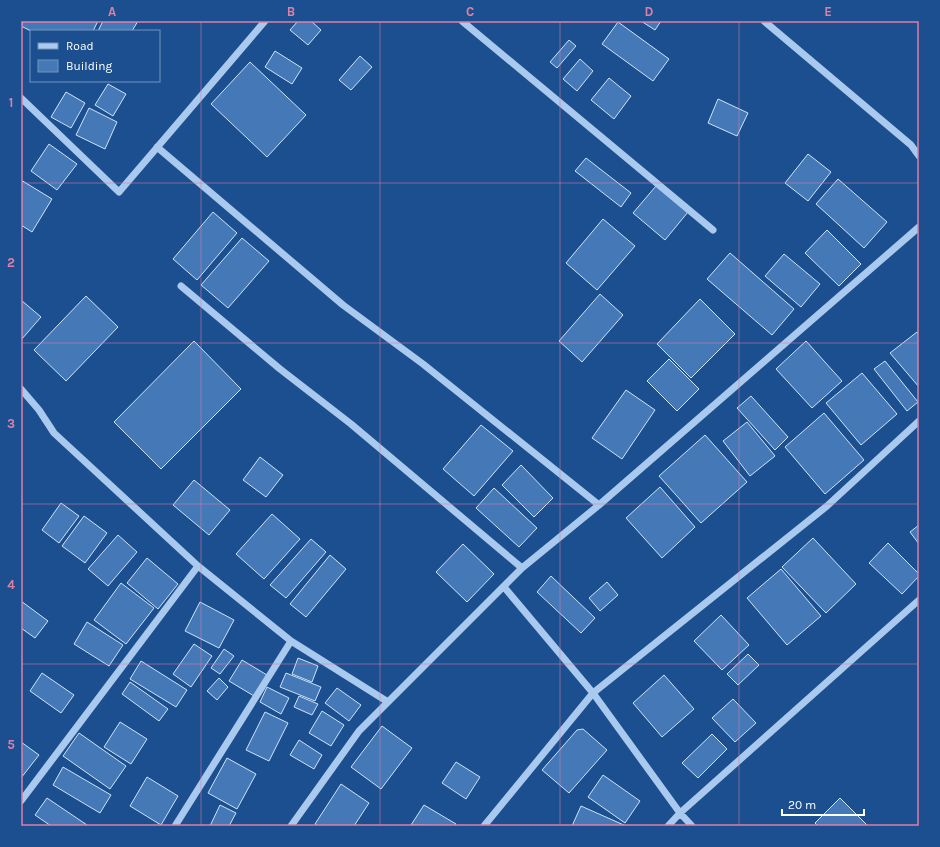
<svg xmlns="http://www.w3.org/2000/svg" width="940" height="847" font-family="Karla,sans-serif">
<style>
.building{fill:#4478b7;stroke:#cfe3fa}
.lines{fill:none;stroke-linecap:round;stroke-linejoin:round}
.minor{stroke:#a9c9ee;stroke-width:7}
.grid{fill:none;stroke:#dd80a5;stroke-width:1;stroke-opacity:0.55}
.neatline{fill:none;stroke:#dd80a5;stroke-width:1.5}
.grid-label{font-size:13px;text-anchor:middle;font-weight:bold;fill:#dd80a5}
</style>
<rect width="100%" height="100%" fill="#1b4f8f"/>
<path class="building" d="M 24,21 L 98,21 L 93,31 L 31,31 L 21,26 Z
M 103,21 L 138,21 L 132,31 L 98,31 Z
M 298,21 L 311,21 L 321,30 L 308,45 L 290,30 Z
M 641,21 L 661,21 L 655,30 Z
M 618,22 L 669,59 L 653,81 L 602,44 Z
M 569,40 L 576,46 L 557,68 L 550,62 Z
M 275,51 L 302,68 L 292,84 L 265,67 Z
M 360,56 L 372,67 L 351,90 L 339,80 Z
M 580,59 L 593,71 L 577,91 L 563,79 Z
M 250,62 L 306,115 L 267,157 L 211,104 Z
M 609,78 L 631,96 L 614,119 L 591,100 Z
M 108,84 L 126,94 L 113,116 L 95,105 Z
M 66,92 L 85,103 L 71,128 L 51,117 Z
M 718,99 L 748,113 L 737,136 L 708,123 Z
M 89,108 L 117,122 L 105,149 L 76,135 Z
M 49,144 L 77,164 L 57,190 L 31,171 Z
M 808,154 L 831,172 L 808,201 L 785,183 Z
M 586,158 L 631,193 L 621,207 L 575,171 Z
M 838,179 L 887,222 L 864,248 L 816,204 Z
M 21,180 L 52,199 L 32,232 L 21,225 Z
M 656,186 L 688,212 L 665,240 L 633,213 Z
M 213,212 L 237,233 L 197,280 L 173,259 Z
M 603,219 L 635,246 L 597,290 L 566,263 Z
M 827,230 L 861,264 L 839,286 L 805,253 Z
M 242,238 L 269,261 L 228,308 L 201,285 Z
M 730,253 L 794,309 L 772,335 L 707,279 Z
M 784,254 L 820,284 L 801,307 L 765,276 Z
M 600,294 L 623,315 L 582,362 L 559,341 Z
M 86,296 L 118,327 L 66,381 L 34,350 Z
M 700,299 L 735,334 L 691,378 L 657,344 Z
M 21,300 L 41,317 L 21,340 Z
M 917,332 L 919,335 L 919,387 L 890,353 Z
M 194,341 L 241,389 L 161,469 L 114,422 Z
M 806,341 L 842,381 L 812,408 L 776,369 Z
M 669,359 L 699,389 L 677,411 L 647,381 Z
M 885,361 L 918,402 L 907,411 L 874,369 Z
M 862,373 L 897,414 L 861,445 L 826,403 Z
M 626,390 L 655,410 L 622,459 L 592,438 Z
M 751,396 L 788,437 L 775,450 L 737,408 Z
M 824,413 L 864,460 L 825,494 L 785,447 Z
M 747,422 L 775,456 L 750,476 L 723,441 Z
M 481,425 L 513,451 L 474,496 L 443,469 Z
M 705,435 L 747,482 L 701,523 L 659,476 Z
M 260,457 L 283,475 L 266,497 L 243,480 Z
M 521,465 L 553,498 L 534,517 L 502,485 Z
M 194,480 L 230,510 L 209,535 L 173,505 Z
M 660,487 L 695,527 L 662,558 L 626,518 Z
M 494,488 L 537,528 L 519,547 L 476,508 Z
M 61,503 L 79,516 L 59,543 L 42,530 Z
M 272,514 L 300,539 L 264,579 L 236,554 Z
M 84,516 L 107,533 L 85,563 L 62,546 Z
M 919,525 L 919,544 L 910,532 Z
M 118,535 L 137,552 L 108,586 L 88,569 Z
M 813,538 L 856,584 L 826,613 L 782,567 Z
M 311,539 L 326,552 L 286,598 L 270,585 Z
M 888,543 L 919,574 L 919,576 L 902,594 L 869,563 Z
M 463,544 L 494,574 L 467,602 L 436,572 Z
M 330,555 L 346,569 L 306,617 L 290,604 Z
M 147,558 L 178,584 L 158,609 L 127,583 Z
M 781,569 L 821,616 L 787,645 L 747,598 Z
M 551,576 L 595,618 L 581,633 L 537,592 Z
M 607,582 L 618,595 L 600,611 L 589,598 Z
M 121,583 L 154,608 L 126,644 L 94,620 Z
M 21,601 L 48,621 L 35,638 L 21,628 Z
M 200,602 L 234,620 L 219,648 L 185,631 Z
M 721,615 L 749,645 L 722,670 L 694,641 Z
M 87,622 L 123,645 L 109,666 L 74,644 Z
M 194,644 L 212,656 L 191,687 L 173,674 Z
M 224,649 L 234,656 L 220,674 L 211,668 Z
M 748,654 L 759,665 L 738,685 L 727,674 Z
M 298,658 L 318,666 L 312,682 L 292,674 Z
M 242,660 L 267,675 L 254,696 L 229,681 Z
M 141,661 L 187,690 L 176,707 L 130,679 Z
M 42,673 L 74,695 L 61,713 L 30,691 Z
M 286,673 L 321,687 L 315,701 L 280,687 Z
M 664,675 L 694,709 L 662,737 L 633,703 Z
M 219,678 L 228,687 L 217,700 L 207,691 Z
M 130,682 L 168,709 L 159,721 L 122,694 Z
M 267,687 L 289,698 L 281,714 L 260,702 Z
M 337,688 L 361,705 L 349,721 L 325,703 Z
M 299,696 L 318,704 L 312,715 L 294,707 Z
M 733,699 L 756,723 L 735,742 L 712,718 Z
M 322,711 L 344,725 L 331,746 L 309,733 Z
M 265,712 L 288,723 L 269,761 L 246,750 Z
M 120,722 L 147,739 L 131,764 L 104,747 Z
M 382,726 L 412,748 L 381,789 L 351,767 Z
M 583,729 L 607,750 L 569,793 L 542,770 L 577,730 Z
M 79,733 L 126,766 L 110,789 L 63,756 Z
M 712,734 L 727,749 L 698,778 L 682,763 Z
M 299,740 L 322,755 L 314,769 L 290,755 Z
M 21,742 L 39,755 L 21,778 Z
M 227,758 L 256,774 L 237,809 L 208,793 Z
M 456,762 L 480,777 L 466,799 L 442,783 Z
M 63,767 L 111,795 L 100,813 L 53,785 Z
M 603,775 L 640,801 L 625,823 L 588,797 Z
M 147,777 L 178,796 L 161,825 L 130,806 Z
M 341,784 L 369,803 L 354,826 L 318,826 L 315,824 Z
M 47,798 L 87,825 L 86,826 L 51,826 L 35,815 Z
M 840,798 L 868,826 L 818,826 L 815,823 Z
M 220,805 L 236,813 L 229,826 L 210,826 Z
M 424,805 L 456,824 L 455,826 L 411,825 Z
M 581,806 L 626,826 L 572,826 Z"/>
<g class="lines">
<path class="minor" d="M 462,21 L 713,230
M 764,21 L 911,145 L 919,156
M 21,98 L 119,192 L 265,21
M 157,147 L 343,305 L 423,364 L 599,505
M 181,286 L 280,369 L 351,424 L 522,568
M 21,389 L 39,410 L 54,433 L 198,566 L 291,641 L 388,702
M 21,801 L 198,566
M 175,826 L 291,641
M 291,826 L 359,731 L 522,568 L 599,505 L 919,227
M 484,826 L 593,693 L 504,587
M 668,826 L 680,813 L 919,600
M 692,826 L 680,813 L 593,693 L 827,506 L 919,421"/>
</g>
<path class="grid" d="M 201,21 L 201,826M 380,21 L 380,826M 560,21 L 560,826M 739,21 L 739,826M 21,183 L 919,183M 21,343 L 919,343M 21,504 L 919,504M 21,664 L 919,664"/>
<rect width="940" height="847" fill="none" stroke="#1b4f8f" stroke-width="44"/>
<rect x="30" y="30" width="130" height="52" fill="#1b4f8f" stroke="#7695bc"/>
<rect x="38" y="43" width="20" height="6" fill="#a9c9ee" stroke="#7695bc"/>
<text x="66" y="50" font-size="12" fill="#ffffff">Road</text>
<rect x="38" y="60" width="20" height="12" fill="#4478b7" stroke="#7695bc"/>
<text x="66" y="70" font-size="12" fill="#ffffff">Building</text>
<path d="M782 809v6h82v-6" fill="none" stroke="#ffffff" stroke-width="2"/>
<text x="788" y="809" font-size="12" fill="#ffffff" stroke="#1b4f8f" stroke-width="3" paint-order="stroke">20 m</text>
<rect x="22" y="22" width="896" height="803" class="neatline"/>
<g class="grid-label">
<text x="112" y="16">A</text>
<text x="291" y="16">B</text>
<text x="470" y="16">C</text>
<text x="649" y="16">D</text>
<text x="828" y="16">E</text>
<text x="11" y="107">1</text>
<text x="11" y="267">2</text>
<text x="11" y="428">3</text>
<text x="11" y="589">4</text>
<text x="11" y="749">5</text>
</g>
</svg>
